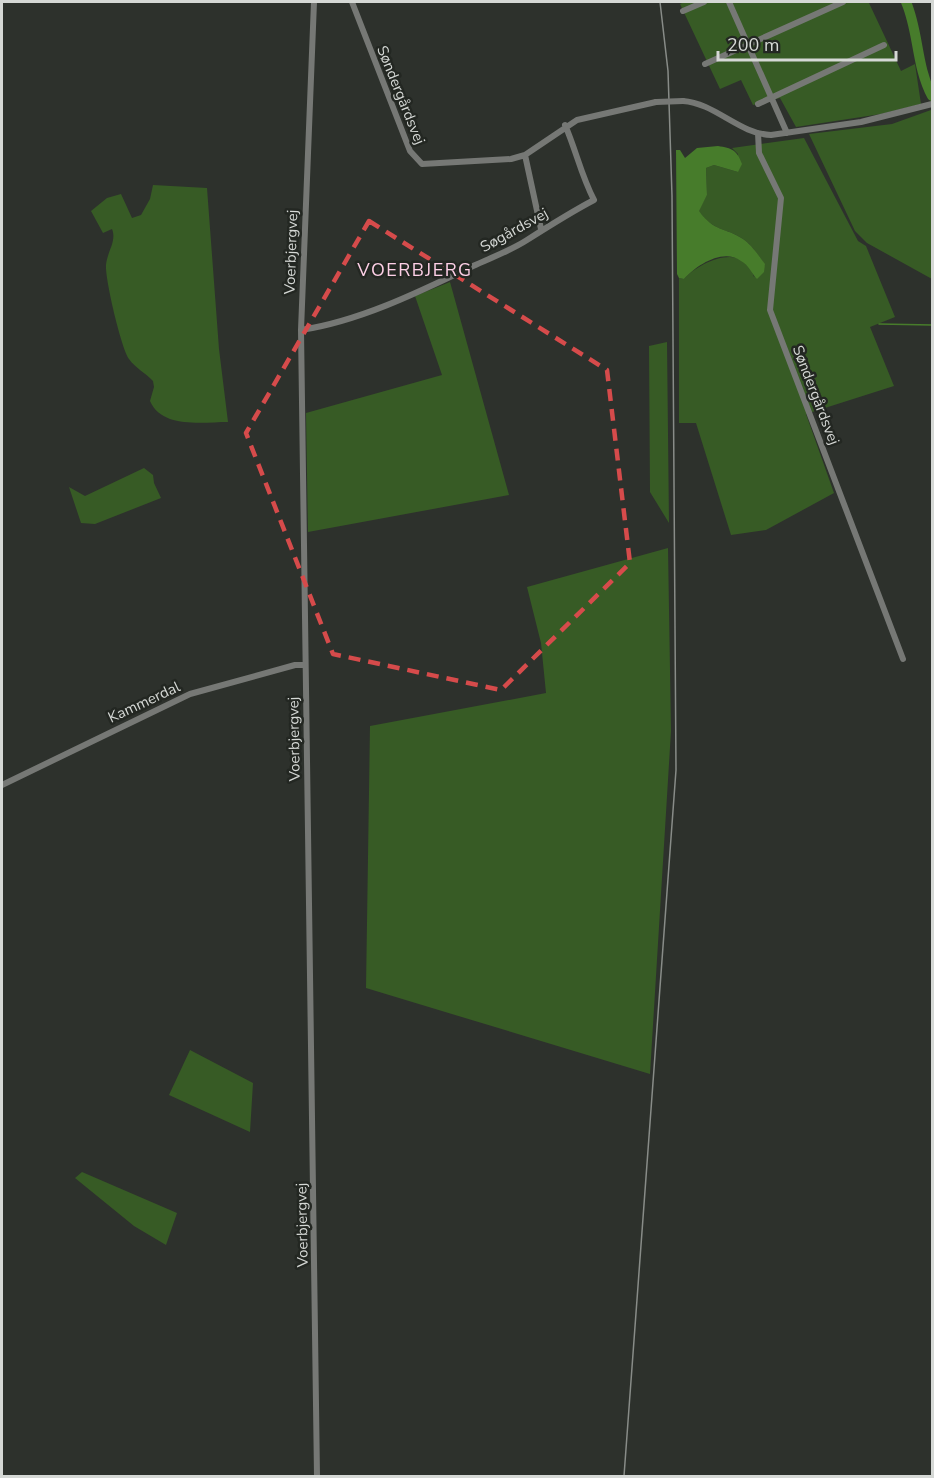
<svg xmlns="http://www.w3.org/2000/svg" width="934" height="1478" font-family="'Nunito Sans',sans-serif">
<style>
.green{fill:#375b25}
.water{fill:#477c2b}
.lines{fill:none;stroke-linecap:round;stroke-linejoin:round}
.stream{stroke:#477c2b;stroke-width:1.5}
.river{stroke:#477c2b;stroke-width:10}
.minor{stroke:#767875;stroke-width:6}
.rail{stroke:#888c88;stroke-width:1.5}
.minor-bridge{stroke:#767875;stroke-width:6}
.marked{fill:none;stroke:#d64b4b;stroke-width:4.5;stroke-dasharray:12 8;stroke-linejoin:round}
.labels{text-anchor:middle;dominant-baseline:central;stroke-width:5;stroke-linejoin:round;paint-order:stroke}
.street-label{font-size:15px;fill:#d5d8d5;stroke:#232722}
.quarter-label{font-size:18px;letter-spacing:1.5px;fill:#fed0e7;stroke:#232722}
</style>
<rect width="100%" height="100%" fill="#2d312c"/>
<path class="green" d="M 684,2 L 871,2 L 869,3 L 901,71 L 915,64 L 921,104 L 881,114 L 796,127 L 780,98 L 753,105 L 741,80 L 720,89 L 680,4 Z
M 931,110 L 932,113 L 932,279 L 867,243 L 855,231 L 809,134 L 892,124 Z
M 804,138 L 858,241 L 866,246 L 895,317 L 870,327 L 894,386 L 806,414 L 834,493 L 766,530 L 731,535 L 696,423 L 679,423 L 679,278 L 684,279 C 700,261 745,241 754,277 L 765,265 C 759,256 751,244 743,239 C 725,227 716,233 698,211 L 707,195 L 706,168 L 714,165 L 738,172 L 738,154 L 732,148 Z
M 153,185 L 207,188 L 219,349 L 228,422 C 203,422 162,429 150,401 L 154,387 L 153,381 C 146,373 135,368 129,359 C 121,347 105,279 106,265 C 107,252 117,241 112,229 L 103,233 L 91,211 L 107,198 L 121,194 L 132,218 L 141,215 L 150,199 Z
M 450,282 L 509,495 L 308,532 L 306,413 L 442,375 L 415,296 Z
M 667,342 L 669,523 L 650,492 L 649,346 Z
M 144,468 L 153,475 L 154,483 L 161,498 L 95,524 L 81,523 L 69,487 L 85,496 Z
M 668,548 L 671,731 L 650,1074 L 366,988 L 370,726 L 546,693 L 541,643 L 527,587 Z
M 190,1050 L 253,1083 L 250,1132 L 169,1095 Z
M 82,1172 L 177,1213 L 166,1245 L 134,1226 L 75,1178 Z"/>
<path class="water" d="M 718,146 C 732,148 737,150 742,164 L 738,172 L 714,165 L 706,168 L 707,195 L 699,211 C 714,232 725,227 743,239 C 751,244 759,256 765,264 L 764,272 L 757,279 C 752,274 749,265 741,261 C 723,248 697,265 684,279 L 679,278 L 677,274 L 676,150 L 680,150 L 685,158 L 697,148 Z"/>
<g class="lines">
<path class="stream" d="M 879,324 L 932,325"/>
<path class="river" d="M 906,2 C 919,32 916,66 932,96"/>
<path class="minor" d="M 314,2 L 301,330 L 317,1476
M 352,2 L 410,151 L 422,164 L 511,159 L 525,155 L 577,120 L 656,102
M 729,2 L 787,133
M 683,11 L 704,2
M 705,64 L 843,2
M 683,101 C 715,103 739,134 771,135 L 861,122 L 932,104
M 758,104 L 884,45
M 758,133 L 759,153 L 781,198 L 770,310 L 903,659
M 525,155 L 541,229
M 301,330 C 360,321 419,292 473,266 C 490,258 510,251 527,240 C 549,226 571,212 594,200 C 581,175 576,150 565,125
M 2,785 L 190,694 L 295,665 L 305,665"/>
<path class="rail" d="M 624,1476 L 676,770 L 672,196 L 668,71 L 660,2"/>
<path class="minor-bridge" d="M 656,102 L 683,101"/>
</g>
<path class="marked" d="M 369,221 L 607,370 L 630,563 L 501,690 L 333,654 L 246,433 Z"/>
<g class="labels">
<g class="street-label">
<text transform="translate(401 95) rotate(68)">Søndergårdsvej</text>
<text transform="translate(514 230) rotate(-29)">Søgårdsvej</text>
<text transform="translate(291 252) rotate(-88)">Voerbjergvej</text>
<text transform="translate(816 395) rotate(69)">Søndergårdsvej</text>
<text transform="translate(144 702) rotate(-25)">Kammerdal</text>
<text transform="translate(294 739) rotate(-91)">Voerbjergvej</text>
<text transform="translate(302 1225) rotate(-91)">Voerbjergvej</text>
</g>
<g class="quarter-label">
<text x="415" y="270">VOERBJERG</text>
</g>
</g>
<rect width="934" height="1478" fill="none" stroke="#d5d8d5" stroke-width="6"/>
<path d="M718 51v9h178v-9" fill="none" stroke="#d5d8d5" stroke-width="3"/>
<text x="727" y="51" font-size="18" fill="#d5d8d5" stroke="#232722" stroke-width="4.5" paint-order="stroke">200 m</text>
</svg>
